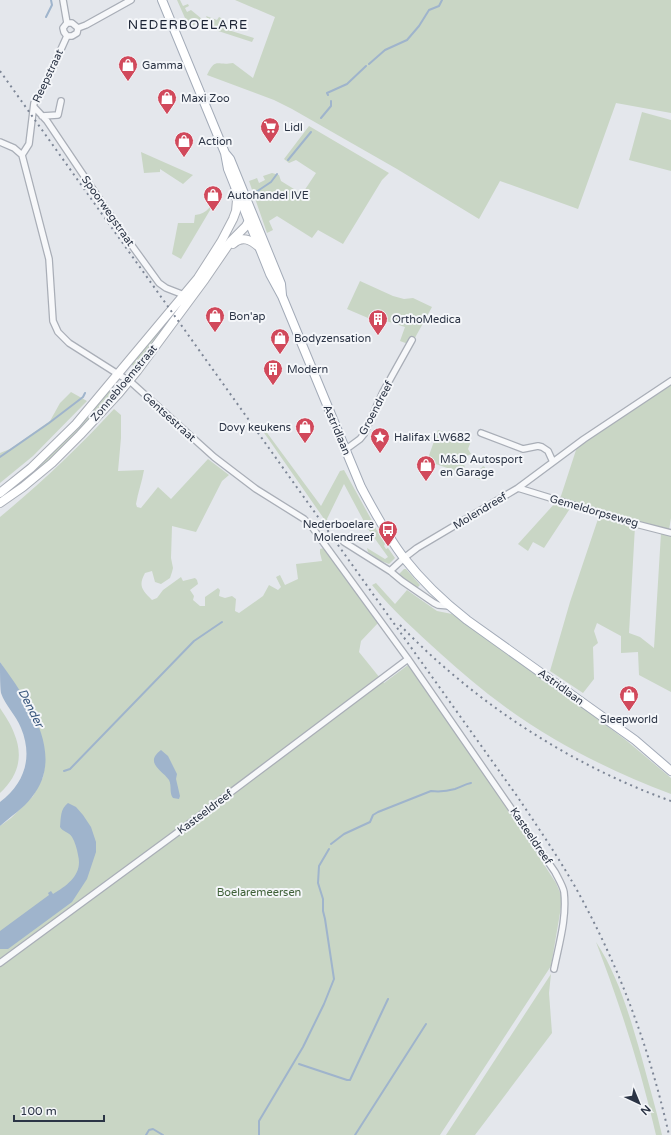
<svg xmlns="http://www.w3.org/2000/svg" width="671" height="1135" font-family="'Varela Round',sans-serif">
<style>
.green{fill:#c9d6c5}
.water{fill:#9fb4cc}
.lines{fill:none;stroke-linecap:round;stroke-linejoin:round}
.stream{stroke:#9fb4cc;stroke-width:2}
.street-casing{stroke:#a9aeb7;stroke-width:8}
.secondary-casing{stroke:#a9aeb7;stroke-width:10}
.primary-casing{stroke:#a3abb8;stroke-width:10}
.street{stroke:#f7f8fa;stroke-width:5.5}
.secondary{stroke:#fff;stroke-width:8}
.primary{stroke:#fff;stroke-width:8}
.rail{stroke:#7d8696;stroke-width:2;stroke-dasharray:2 4;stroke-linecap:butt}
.labels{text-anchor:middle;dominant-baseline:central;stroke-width:4;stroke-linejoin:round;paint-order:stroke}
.poi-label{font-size:11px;fill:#2b3445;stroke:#f4f6f9;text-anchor:start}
.street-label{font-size:11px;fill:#2b3445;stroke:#f4f6f9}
.park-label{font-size:11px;fill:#3f6138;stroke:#f4f6f9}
.water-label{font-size:12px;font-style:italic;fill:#34527a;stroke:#f4f6f9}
.quarter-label{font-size:13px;letter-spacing:1px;fill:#1d2536;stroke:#f4f6f9}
</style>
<rect width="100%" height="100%" fill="#e4e7ec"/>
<path class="green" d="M 177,0 L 180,0 L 183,6 L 188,4 L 189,6 L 185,8 L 187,12 L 191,10 L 202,19 L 202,21 L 189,27 Z
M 235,0 L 671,0 L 671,113 L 616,103 L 578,209 L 500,181 L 479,219 L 397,169 L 292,109 L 274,100 L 207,75 C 216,57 216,66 233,63 L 253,78 L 275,17 Z
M 206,16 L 217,20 L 219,17 L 223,19 L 222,25 L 225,26 L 225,29 L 254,38 L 252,42 L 212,29 Z
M 642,112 L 671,120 L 671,171 L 629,160 Z
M 309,126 L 389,173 L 382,180 L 343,244 L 318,230 L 312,238 L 277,216 L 269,221 L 273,230 L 267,233 L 249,181 L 257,178 L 259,183 L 265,180 L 263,176 L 272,173 L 279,175 L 281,181 L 302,194 L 316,173 L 296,160 L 289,163 L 284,159 Z
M 141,152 L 193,175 L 183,184 L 160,169 L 160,172 L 144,173 Z
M 216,194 L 219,195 L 181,259 L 172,254 L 178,223 L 194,223 L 195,215 C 208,214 212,205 216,194 Z
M 360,281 L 393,296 L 404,299 L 413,298 L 432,307 L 411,345 L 400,341 L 405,327 L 374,317 L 368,318 L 347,309 Z
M 189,294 L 136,368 L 131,364 Z
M 671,385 L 671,518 L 669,530 L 560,499 L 577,447 Z
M 107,387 L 113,392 L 84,424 L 76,437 L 44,467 L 0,500 L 0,497 L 15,486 L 82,423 Z
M 71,392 L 87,401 L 33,456 L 0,483 L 0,453 L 10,449 L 50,421 L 60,403 Z
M 114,409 L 121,415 L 121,438 L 118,471 L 144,470 C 142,482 138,492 136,504 L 137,507 L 141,508 L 158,487 L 171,499 L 208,459 L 229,475 L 222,481 L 196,532 L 172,526 L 171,558 L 173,568 L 172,572 L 170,578 L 161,584 L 155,582 L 152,571 L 145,573 C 138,586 142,590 152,600 L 157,598 L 163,590 L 181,577 L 183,581 L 195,578 L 197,580 L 198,584 L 190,590 L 194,596 L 193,600 L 200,606 L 205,606 L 205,597 L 218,588 L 220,590 L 219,596 L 225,598 L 232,596 L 236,599 L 235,611 L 239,613 L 263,596 L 269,585 L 278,590 L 281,587 L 276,577 L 280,575 L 285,585 L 298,579 L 296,564 L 322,561 L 320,553 L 320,549 L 324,548 L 378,623 L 361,641 L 359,652 L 384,683 L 408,665 L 484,772 L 556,883 L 561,895 L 561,907 L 551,966 L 440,1135 L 0,1135 L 0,826 L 11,818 L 33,796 L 43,777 L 45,764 L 45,754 L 32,711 L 0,662 L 0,517 C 41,483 78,448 114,409 Z
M 262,426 L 321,506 L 340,471 L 344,470 L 371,519 L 376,529 L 385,544 L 384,546 L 386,549 L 388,548 L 395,558 L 389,564 L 381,561 L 368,552 L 367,548 L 385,559 L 388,557 L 368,529 L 344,484 L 327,519 L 329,526 L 260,427 Z
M 438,430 L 471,441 L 468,449 L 471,454 L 463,458 L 465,469 L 476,474 L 483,466 L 485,467 L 485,474 L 482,480 L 427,461 Z
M 556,502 L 571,507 L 544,548 L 533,542 L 528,551 L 518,544 Z
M 599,516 L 635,526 L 629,633 L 640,637 L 654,648 L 661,533 L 671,535 L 671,692 L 639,675 L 638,652 L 621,653 L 621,636 L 597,623 L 594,631 L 598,643 L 593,647 L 594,679 L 583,693 L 550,671 L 570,602 Z
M 404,569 L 406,569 L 420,585 L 417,588 L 399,576 L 399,574 Z
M 376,583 L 395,604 L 407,590 L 437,611 L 452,614 L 598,719 L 627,741 L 671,778 L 671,794 C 612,772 555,743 504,706 C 482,690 461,672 441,654 C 417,632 392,610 372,585 Z
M 0,708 C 5,716 11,724 14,733 C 24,757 18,776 0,793 Z
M 596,942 C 618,975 630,1017 641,1055 C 648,1082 656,1108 662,1135 L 656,1135 C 641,1069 620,1005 596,942 Z
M 551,974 L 549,993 L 552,1033 L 475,1135 L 446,1135 Z"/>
<path class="water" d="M 0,662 C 26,698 67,754 32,797 C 23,809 11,816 0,826 L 0,802 C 25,783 33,757 21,728 C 16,715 5,705 1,693 C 0,686 0,670 0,662 Z
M 161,750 L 168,756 L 177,774 L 176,779 L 180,796 L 179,799 L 173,798 C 169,793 172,786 169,780 C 162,770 144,763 161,750 Z
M 68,803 L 76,807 L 83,815 L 91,827 L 96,842 L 96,852 L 87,879 L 72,902 L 8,949 L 0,949 L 0,931 L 49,895 L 48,893 L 51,891 L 53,894 C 68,885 83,874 78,855 C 77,849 75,842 72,837 C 69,832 63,832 60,827 C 61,818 60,809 68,803 Z"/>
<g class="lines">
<path class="stream" d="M 46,17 L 52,5 L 51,0
M 369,64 L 385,50 L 407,40 L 419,26 L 429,10 L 439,6 L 442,0
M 328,95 L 327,93 L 347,84 L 366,66
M 321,118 L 331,106 L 331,101
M 288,160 L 311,132
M 253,194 L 271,182 L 277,174
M 0,457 L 49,423 L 83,397 L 85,393
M 64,771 L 70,769 L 194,641 L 222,622
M 331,844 L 344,834 L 370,822 L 373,815 L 378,812 L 431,791 C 439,792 448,791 455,789 C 461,787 465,784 471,783
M 299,1064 L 347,1080 L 350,1080 L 388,999
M 146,1135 L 149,1130 L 153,1129 L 163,1135
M 259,1135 L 259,1121 L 303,1047 L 324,1004 L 334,979 L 325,919 L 323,911 L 323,899 L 318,883 L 319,866 L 329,849
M 355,1135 L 426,1024"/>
<defs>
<path id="street" d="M 63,0 L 67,23
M 67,23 L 72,23 L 78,28
M 78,28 L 86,25 L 131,0
M 67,36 L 72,36 L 77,33 L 78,28
M 67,36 L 64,32 L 63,28 L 67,23
M 34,107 L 47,121 L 117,225 L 159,283 L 166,288 L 184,295
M 42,116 L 58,115 L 61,101
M 0,142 L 14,148 L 22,155 L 49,259 L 53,321 L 58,332 L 69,343 L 132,383 L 214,457 L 256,489 L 304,519 L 312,527 L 408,659 L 555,872 C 558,878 563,886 564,892 C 567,918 559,944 554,969
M 22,155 L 29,144 L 34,103 L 44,87 L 67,36
M 481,433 L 523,449 L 538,446 L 542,447 L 548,451 L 553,462
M 345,450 L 360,439 L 364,434 L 383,392 L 412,340
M 518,488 L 632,523 L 671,533
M 344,542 L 390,571 L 402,581 L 434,603 L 438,605 L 450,606
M 390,571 L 404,558 L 417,548 L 518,488 L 584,439 L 671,381
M 0,963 L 174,835 L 408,659"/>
<path id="secondary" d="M 233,244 C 242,235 251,240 259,247
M 0,493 L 31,468 L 76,424 L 198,278 L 221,242 L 233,219 L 236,211 L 237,200 L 234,192
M 0,503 L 23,487 L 52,463 L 80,435 L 119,393 L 137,371 L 205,279 L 231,241 L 246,226 L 251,217"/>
<path id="primary" d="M 162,0 L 225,153 L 230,159 L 281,284 L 282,295
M 225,153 L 228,169 L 270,274 L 282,296 L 361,487 C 374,511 387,536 404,558 C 422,581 444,602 467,620 L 635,740 L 671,771"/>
</defs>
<use href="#street" class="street-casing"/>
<use href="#secondary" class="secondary-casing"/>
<use href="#primary" class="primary-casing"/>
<use href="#street" class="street"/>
<use href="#secondary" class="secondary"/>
<use href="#primary" class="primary"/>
<path class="rail" d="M 0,71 L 517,796 C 541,832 566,868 586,907 C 624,979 651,1055 669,1135
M 400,625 C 474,702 570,765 671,801"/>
</g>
<defs>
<symbol id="shop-pin" viewBox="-11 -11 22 30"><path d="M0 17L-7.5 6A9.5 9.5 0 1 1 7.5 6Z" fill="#d1495b" stroke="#f4f6f9"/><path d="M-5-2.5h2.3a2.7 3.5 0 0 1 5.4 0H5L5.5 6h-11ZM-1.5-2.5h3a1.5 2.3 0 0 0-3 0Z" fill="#fff"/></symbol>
<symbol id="supermarket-pin" viewBox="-11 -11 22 30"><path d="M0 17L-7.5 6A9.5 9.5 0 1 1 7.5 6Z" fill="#d1495b" stroke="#f4f6f9"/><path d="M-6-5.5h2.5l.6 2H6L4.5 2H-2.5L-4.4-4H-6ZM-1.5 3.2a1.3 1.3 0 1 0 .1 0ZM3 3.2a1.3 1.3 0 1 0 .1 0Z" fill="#fff"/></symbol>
<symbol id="building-pin" viewBox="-11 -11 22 30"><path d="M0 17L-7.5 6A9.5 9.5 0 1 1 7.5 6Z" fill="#d1495b" stroke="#f4f6f9"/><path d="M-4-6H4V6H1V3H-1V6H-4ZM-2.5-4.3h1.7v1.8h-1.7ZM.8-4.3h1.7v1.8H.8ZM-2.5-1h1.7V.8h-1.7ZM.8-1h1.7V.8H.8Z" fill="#fff"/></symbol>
<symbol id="sight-pin" viewBox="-11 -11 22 30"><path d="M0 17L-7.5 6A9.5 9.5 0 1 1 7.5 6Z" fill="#d1495b" stroke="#f4f6f9"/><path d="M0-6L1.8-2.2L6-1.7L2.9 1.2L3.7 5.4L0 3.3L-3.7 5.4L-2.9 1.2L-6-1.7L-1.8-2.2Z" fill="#fff"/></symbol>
<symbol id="bus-pin" viewBox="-11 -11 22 30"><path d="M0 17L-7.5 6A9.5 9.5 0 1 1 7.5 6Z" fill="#d1495b" stroke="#f4f6f9"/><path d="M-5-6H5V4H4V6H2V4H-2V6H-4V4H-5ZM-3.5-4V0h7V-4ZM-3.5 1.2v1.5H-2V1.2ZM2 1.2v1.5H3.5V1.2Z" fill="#fff"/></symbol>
</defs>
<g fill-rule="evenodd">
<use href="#shop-pin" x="117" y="54" width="22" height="30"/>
<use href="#shop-pin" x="156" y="87" width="22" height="30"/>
<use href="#supermarket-pin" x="259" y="116" width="22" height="30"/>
<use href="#shop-pin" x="173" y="130" width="22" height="30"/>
<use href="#shop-pin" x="202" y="184" width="22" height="30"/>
<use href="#shop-pin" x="204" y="305" width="22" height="30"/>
<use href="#building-pin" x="367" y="308" width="22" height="30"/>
<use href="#shop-pin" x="269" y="327" width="22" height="30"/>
<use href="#building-pin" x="262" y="358" width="22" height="30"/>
<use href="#shop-pin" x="294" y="416" width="22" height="30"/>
<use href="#sight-pin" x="369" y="426" width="22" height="30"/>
<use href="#shop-pin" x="415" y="454" width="22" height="30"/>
<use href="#bus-pin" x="377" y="519" width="22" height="30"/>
<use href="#shop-pin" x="618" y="684" width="22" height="30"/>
</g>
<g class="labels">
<g class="poi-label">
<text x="142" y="65">Gamma</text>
<text x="181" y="98">Maxi Zoo</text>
<text x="284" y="127">Lidl</text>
<text x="198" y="141">Action</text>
<text x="227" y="195">Autohandel IVE</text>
<text x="229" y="316">Bon'ap</text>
<text x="392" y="319">OrthoMedica</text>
<text x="294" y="338">Bodyzensation</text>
<text x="287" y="369">Modern</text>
<text x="291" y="427" text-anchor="end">Dovy keukens</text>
<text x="394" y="437">Halifax LW682</text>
<text x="440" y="459">M&amp;D Autosport<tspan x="440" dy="13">en Garage</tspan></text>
<text x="374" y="524" text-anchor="end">Nederboelare<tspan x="374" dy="13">Molendreef</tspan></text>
<text x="629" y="719" text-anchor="middle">Sleepworld</text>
</g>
<g class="street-label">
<text transform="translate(48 76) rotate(-65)">Reepstraat</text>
<text transform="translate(108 211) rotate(55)">Spoorwegstraat</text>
<text transform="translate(124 383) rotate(-50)">Zonnebloemstraat</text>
<text transform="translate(376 408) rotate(-62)">Groendreef</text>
<text transform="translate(169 417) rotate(42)">Gentsestraat</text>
<text transform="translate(337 430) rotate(67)">Astridlaan</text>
<text transform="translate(480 511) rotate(-31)">Molendreef</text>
<text transform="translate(594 511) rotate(16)">Gemeldorpseweg</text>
<text transform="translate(561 687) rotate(36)">Astridlaan</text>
<text transform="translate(205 812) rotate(-37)">Kasteeldreef</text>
<text transform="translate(531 836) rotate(56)">Kasteeldreef</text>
</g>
<g class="park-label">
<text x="259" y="892">Boelaremeersen</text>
</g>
<g class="water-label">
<text transform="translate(31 708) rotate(63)">Dender</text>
</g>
<g class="quarter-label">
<text x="188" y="25">NEDERBOELARE</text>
</g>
</g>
<g transform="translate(639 1103) rotate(136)" stroke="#f4f6f9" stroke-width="3" paint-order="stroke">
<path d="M0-3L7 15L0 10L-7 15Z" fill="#2b3445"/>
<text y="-6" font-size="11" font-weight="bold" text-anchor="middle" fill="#2b3445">N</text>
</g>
<path d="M14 1115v6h90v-6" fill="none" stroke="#2b3445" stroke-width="2"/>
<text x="20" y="1115" font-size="12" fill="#2b3445" stroke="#f4f6f9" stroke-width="3" paint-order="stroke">100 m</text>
</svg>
